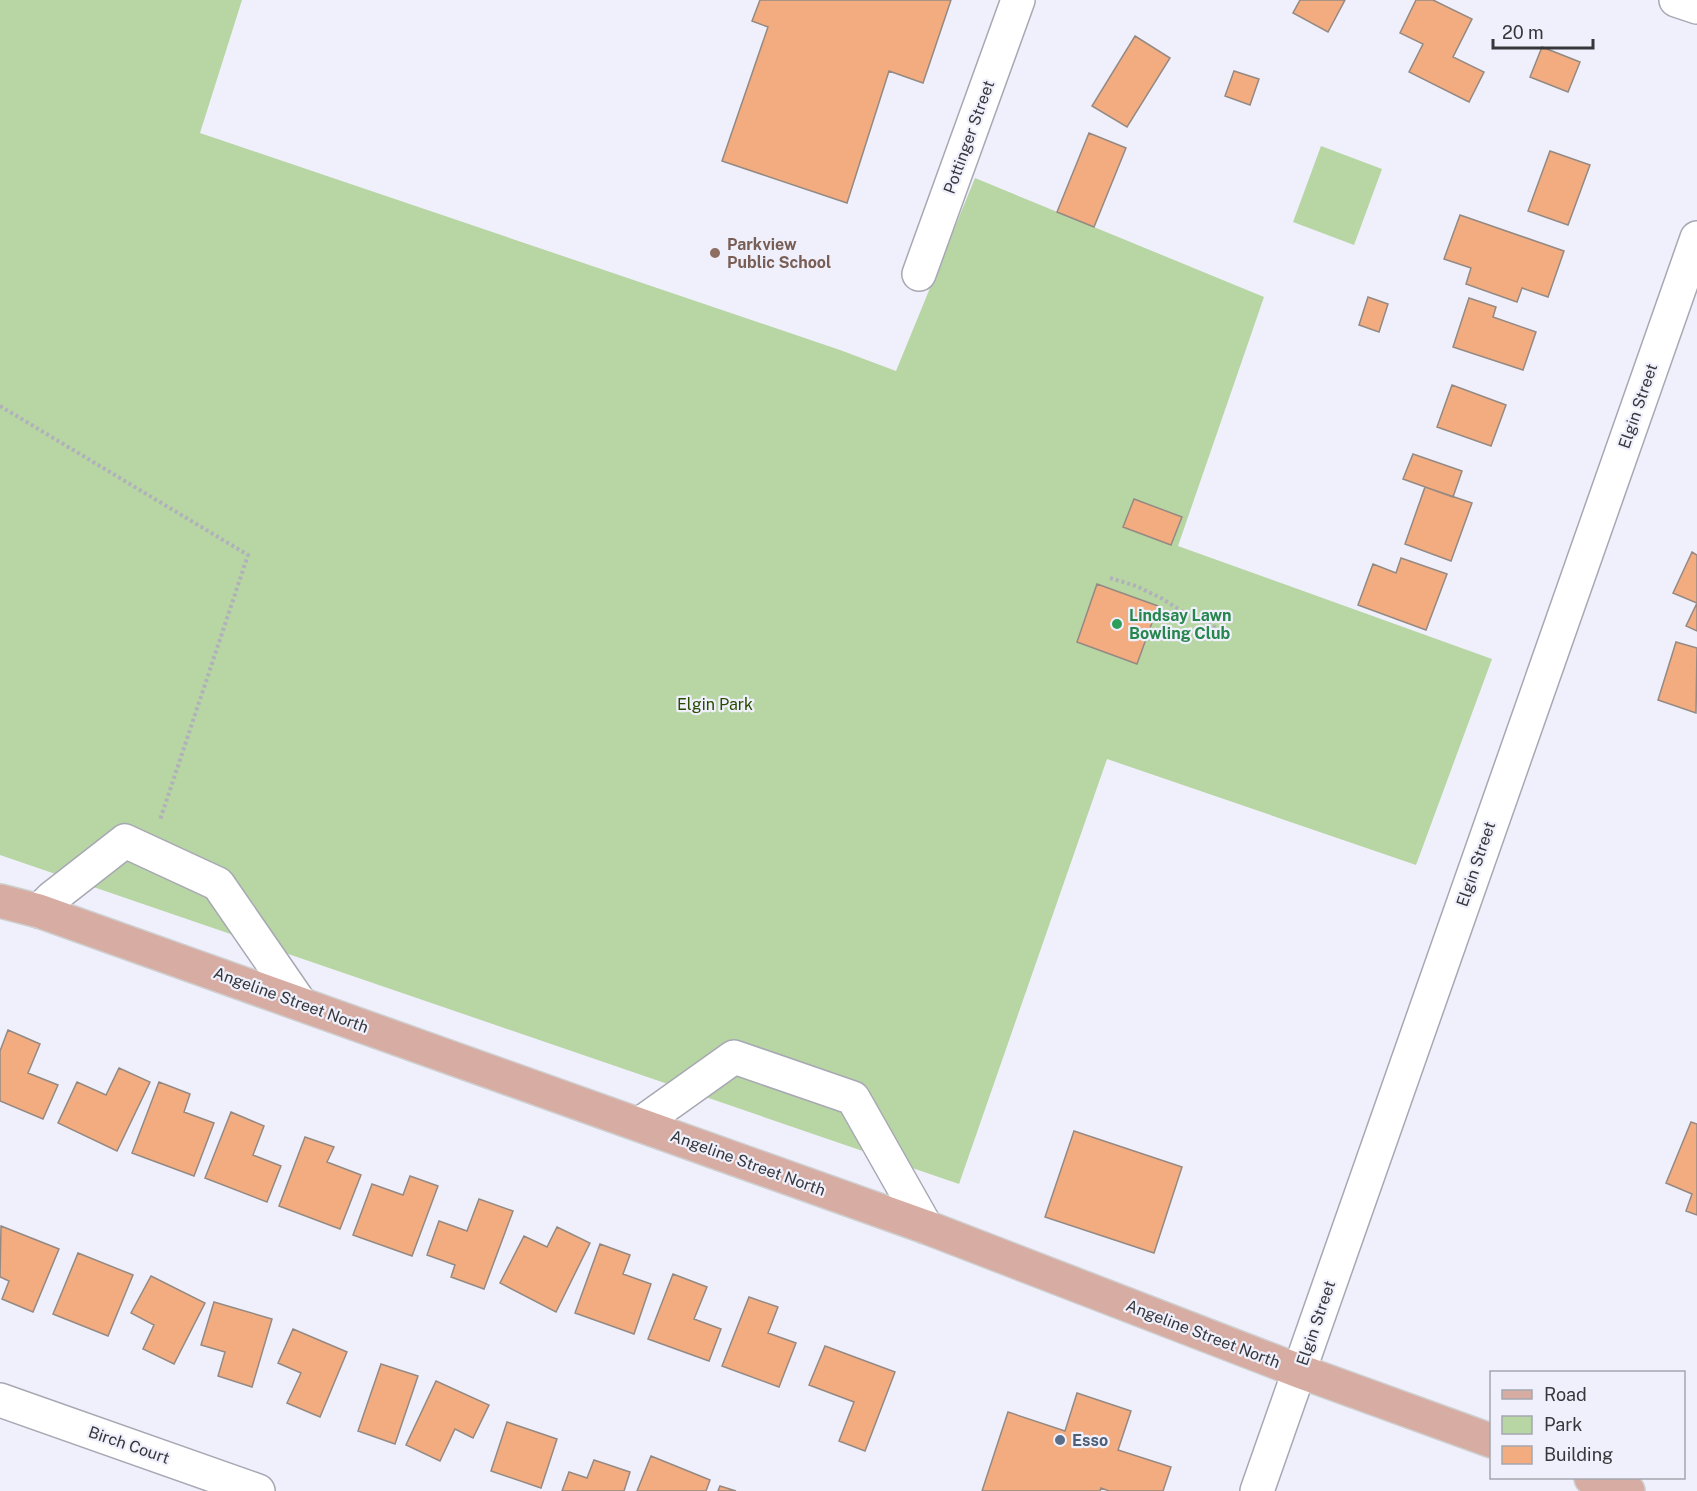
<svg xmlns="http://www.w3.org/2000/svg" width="1697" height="1491" font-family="'Public Sans',sans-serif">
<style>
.green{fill:#b8d5a4}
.building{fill:#f3ac7f;stroke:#948983;stroke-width:1.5}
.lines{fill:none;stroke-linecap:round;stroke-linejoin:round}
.minor-casing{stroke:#a7a8b3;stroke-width:36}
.major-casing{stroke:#cfcfd0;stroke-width:36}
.path{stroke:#b0b1ba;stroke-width:4;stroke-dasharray:3 3;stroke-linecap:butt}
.minor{stroke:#fff;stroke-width:33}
.major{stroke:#d6aca3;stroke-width:33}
.education-dot{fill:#8d6e63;stroke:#eff0fc;stroke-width:2}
.leisure-dot{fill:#2e9e5b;stroke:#eff0fc;stroke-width:2}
.service-dot{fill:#5c6f8a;stroke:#eff0fc;stroke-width:2}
.labels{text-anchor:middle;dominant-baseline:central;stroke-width:4.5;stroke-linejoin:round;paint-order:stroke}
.street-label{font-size:16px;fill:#36373b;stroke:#eff0fc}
.education-label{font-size:16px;font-weight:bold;fill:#785e54;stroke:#eff0fc;text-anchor:start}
.leisure-label{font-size:16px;font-weight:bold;fill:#27864d;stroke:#eff0fc;text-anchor:start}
.park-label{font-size:16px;fill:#294b00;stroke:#eff0fc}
.service-label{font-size:16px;font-weight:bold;fill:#4e5e75;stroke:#eff0fc;text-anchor:start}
</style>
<rect width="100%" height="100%" fill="#eff0fc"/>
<path class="green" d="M 0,0 L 242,0 L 200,133 L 840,350 L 896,371 L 975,178 L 1264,297 L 1178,546 L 1492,659 L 1416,865 L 1107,759 L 959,1184 L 0,855 Z
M 1321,146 L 1382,169 L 1354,245 L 1293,222 Z"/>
<path class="building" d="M 760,0 L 951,0 L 923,83 L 889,71 L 847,203 L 722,161 L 768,27 L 752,21 Z
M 1300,0 L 1345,0 L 1328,32 L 1293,13 Z
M 1416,0 L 1433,0 L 1472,19 L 1453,57 L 1484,72 L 1469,102 L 1409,72 L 1423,44 L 1400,33 Z
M 1135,36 L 1170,58 L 1127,127 L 1092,106 Z
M 1542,47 L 1580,62 L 1568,92 L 1530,77 Z
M 1234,71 L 1259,79 L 1250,105 L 1225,96 Z
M 1089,133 L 1126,148 L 1094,227 L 1057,212 Z
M 1550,151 L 1590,165 L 1568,225 L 1528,211 Z
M 1460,215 L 1564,251 L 1548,297 L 1522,288 L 1517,302 L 1466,284 L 1471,268 L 1444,259 Z
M 1368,297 L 1388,304 L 1379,332 L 1359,325 Z
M 1469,298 L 1496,307 L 1493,317 L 1536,332 L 1523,370 L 1453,347 Z
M 1452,385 L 1506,405 L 1491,446 L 1437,427 Z
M 1413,454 L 1462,471 L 1453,497 L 1403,479 Z
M 1425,487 L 1472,503 L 1451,561 L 1405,544 Z
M 1134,499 L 1182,517 L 1171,545 L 1123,527 Z
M 1692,552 L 1697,555 L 1697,631 L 1686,626 L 1697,603 L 1673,593 Z
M 1401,558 L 1447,574 L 1426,630 L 1358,605 L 1373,564 L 1396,573 Z
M 1097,584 L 1158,606 L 1137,664 L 1077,642 Z
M 1676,642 L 1697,648 L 1696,713 L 1658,700 Z
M 8,1030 L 40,1044 L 28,1073 L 58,1085 L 43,1119 L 0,1101 L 0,1051 Z
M 119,1068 L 150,1082 L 117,1151 L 58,1123 L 77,1082 L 106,1095 Z
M 159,1082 L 190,1094 L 184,1112 L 214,1123 L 194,1176 L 132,1153 Z
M 231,1112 L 264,1126 L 253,1155 L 281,1166 L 267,1202 L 205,1178 Z
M 1691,1122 L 1697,1124 L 1697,1215 L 1686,1211 L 1692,1194 L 1666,1183 Z
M 1074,1131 L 1182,1167 L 1154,1253 L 1045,1217 Z
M 305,1137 L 334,1147 L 327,1162 L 361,1175 L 340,1229 L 279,1206 Z
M 410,1176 L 438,1186 L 412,1256 L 353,1235 L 372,1184 L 403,1195 Z
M 479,1199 L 513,1211 L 484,1289 L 451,1277 L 455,1265 L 427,1255 L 439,1221 L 467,1231 Z
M 1,1226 L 59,1249 L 33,1312 L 2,1299 L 9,1281 L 0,1277 Z
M 557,1227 L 590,1243 L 556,1312 L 500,1283 L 524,1236 L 547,1247 Z
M 600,1244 L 630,1255 L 623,1274 L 651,1284 L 634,1334 L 575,1313 Z
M 78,1253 L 133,1275 L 108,1336 L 53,1314 Z
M 673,1274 L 707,1287 L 694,1319 L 721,1329 L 709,1361 L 648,1339 Z
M 151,1276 L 205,1303 L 174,1364 L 143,1349 L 154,1325 L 131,1313 Z
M 749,1297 L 778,1307 L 768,1333 L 796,1343 L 779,1387 L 722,1366 Z
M 214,1302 L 272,1319 L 252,1387 L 218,1376 L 225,1352 L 201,1345 Z
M 293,1329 L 347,1352 L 320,1417 L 287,1403 L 301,1373 L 278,1363 Z
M 825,1346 L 895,1372 L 865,1451 L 839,1441 L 854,1402 L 809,1385 Z
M 381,1364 L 418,1376 L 395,1444 L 358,1431 Z
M 436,1381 L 489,1405 L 473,1438 L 455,1429 L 440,1461 L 406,1445 Z
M 1077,1393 L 1131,1411 L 1118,1450 L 1171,1467 L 1163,1491 L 1109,1491 L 1101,1488 L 1100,1491 L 982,1491 L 1008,1412 L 1065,1431 Z
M 507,1422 L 557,1439 L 541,1488 L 491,1471 Z
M 651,1456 L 710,1480 L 706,1491 L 637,1491 Z
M 594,1460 L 630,1472 L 624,1491 L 562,1491 L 569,1472 L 587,1478 Z
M 720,1486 L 736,1491 L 718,1491 Z"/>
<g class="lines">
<defs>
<path id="minor" d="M 1676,0 L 1697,7
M 919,274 L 1018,0
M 39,911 L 52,898 L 125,841 L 218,884 L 300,1003
M 640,1124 L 734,1057 L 853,1098 L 926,1227
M 0,1400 L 258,1491
M 1257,1491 L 1697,238"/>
<path id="major" d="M 0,901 L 39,911 L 926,1227 L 1299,1371 L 1492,1441
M 1591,1478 L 1628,1491"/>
</defs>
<use href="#minor" class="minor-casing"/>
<use href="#major" class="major-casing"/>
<path class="path" d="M 0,406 L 248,555 L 160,820
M 1110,578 L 1136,586 L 1161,598 L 1183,612 L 1230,634"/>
<use href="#minor" class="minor"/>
<use href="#major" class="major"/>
</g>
<circle class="education-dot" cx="715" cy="253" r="6"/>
<circle class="leisure-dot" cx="1117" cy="624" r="6"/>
<circle class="service-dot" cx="1060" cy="1440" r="6"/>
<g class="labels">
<g class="street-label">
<text transform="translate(969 137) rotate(-70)">Pottinger Street</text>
<text transform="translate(1638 406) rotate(-71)">Elgin Street</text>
<text transform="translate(1476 864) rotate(-71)">Elgin Street</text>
<text transform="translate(291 1000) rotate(20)">Angeline Street North</text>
<text transform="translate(748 1163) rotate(20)">Angeline Street North</text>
<text transform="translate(1316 1323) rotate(-71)">Elgin Street</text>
<text transform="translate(1203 1334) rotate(21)">Angeline Street North</text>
<text transform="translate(129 1445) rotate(19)">Birch Court</text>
</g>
<g class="education-label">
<text x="727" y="244">Parkview<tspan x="727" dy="18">Public School</tspan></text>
</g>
<g class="leisure-label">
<text x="1129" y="615">Lindsay Lawn<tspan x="1129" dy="18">Bowling Club</tspan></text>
</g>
<g class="park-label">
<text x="715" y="704">Elgin Park</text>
</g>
<g class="service-label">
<text x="1072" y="1440">Esso</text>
</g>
</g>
<rect x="1490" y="1371" width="195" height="108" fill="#eff0fc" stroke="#a5a6af" stroke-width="1.5"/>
<rect x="1502" y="1390" width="30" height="9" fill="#d6aca3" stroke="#a5a6af" stroke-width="1.5"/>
<text x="1544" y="1401" font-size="18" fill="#36373b">Road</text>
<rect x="1502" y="1416" width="30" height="18" fill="#b8d5a4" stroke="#a5a6af" stroke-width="1.5"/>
<text x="1544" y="1431" font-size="18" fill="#36373b">Park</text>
<rect x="1502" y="1446" width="30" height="18" fill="#f3ac7f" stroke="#a5a6af" stroke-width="1.5"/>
<text x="1544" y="1461" font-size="18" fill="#36373b">Building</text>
<path d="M1493 39v9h100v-9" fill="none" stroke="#36373b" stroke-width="3"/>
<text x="1502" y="39" font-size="18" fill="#36373b" stroke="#eff0fc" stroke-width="4.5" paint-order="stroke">20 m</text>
</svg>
